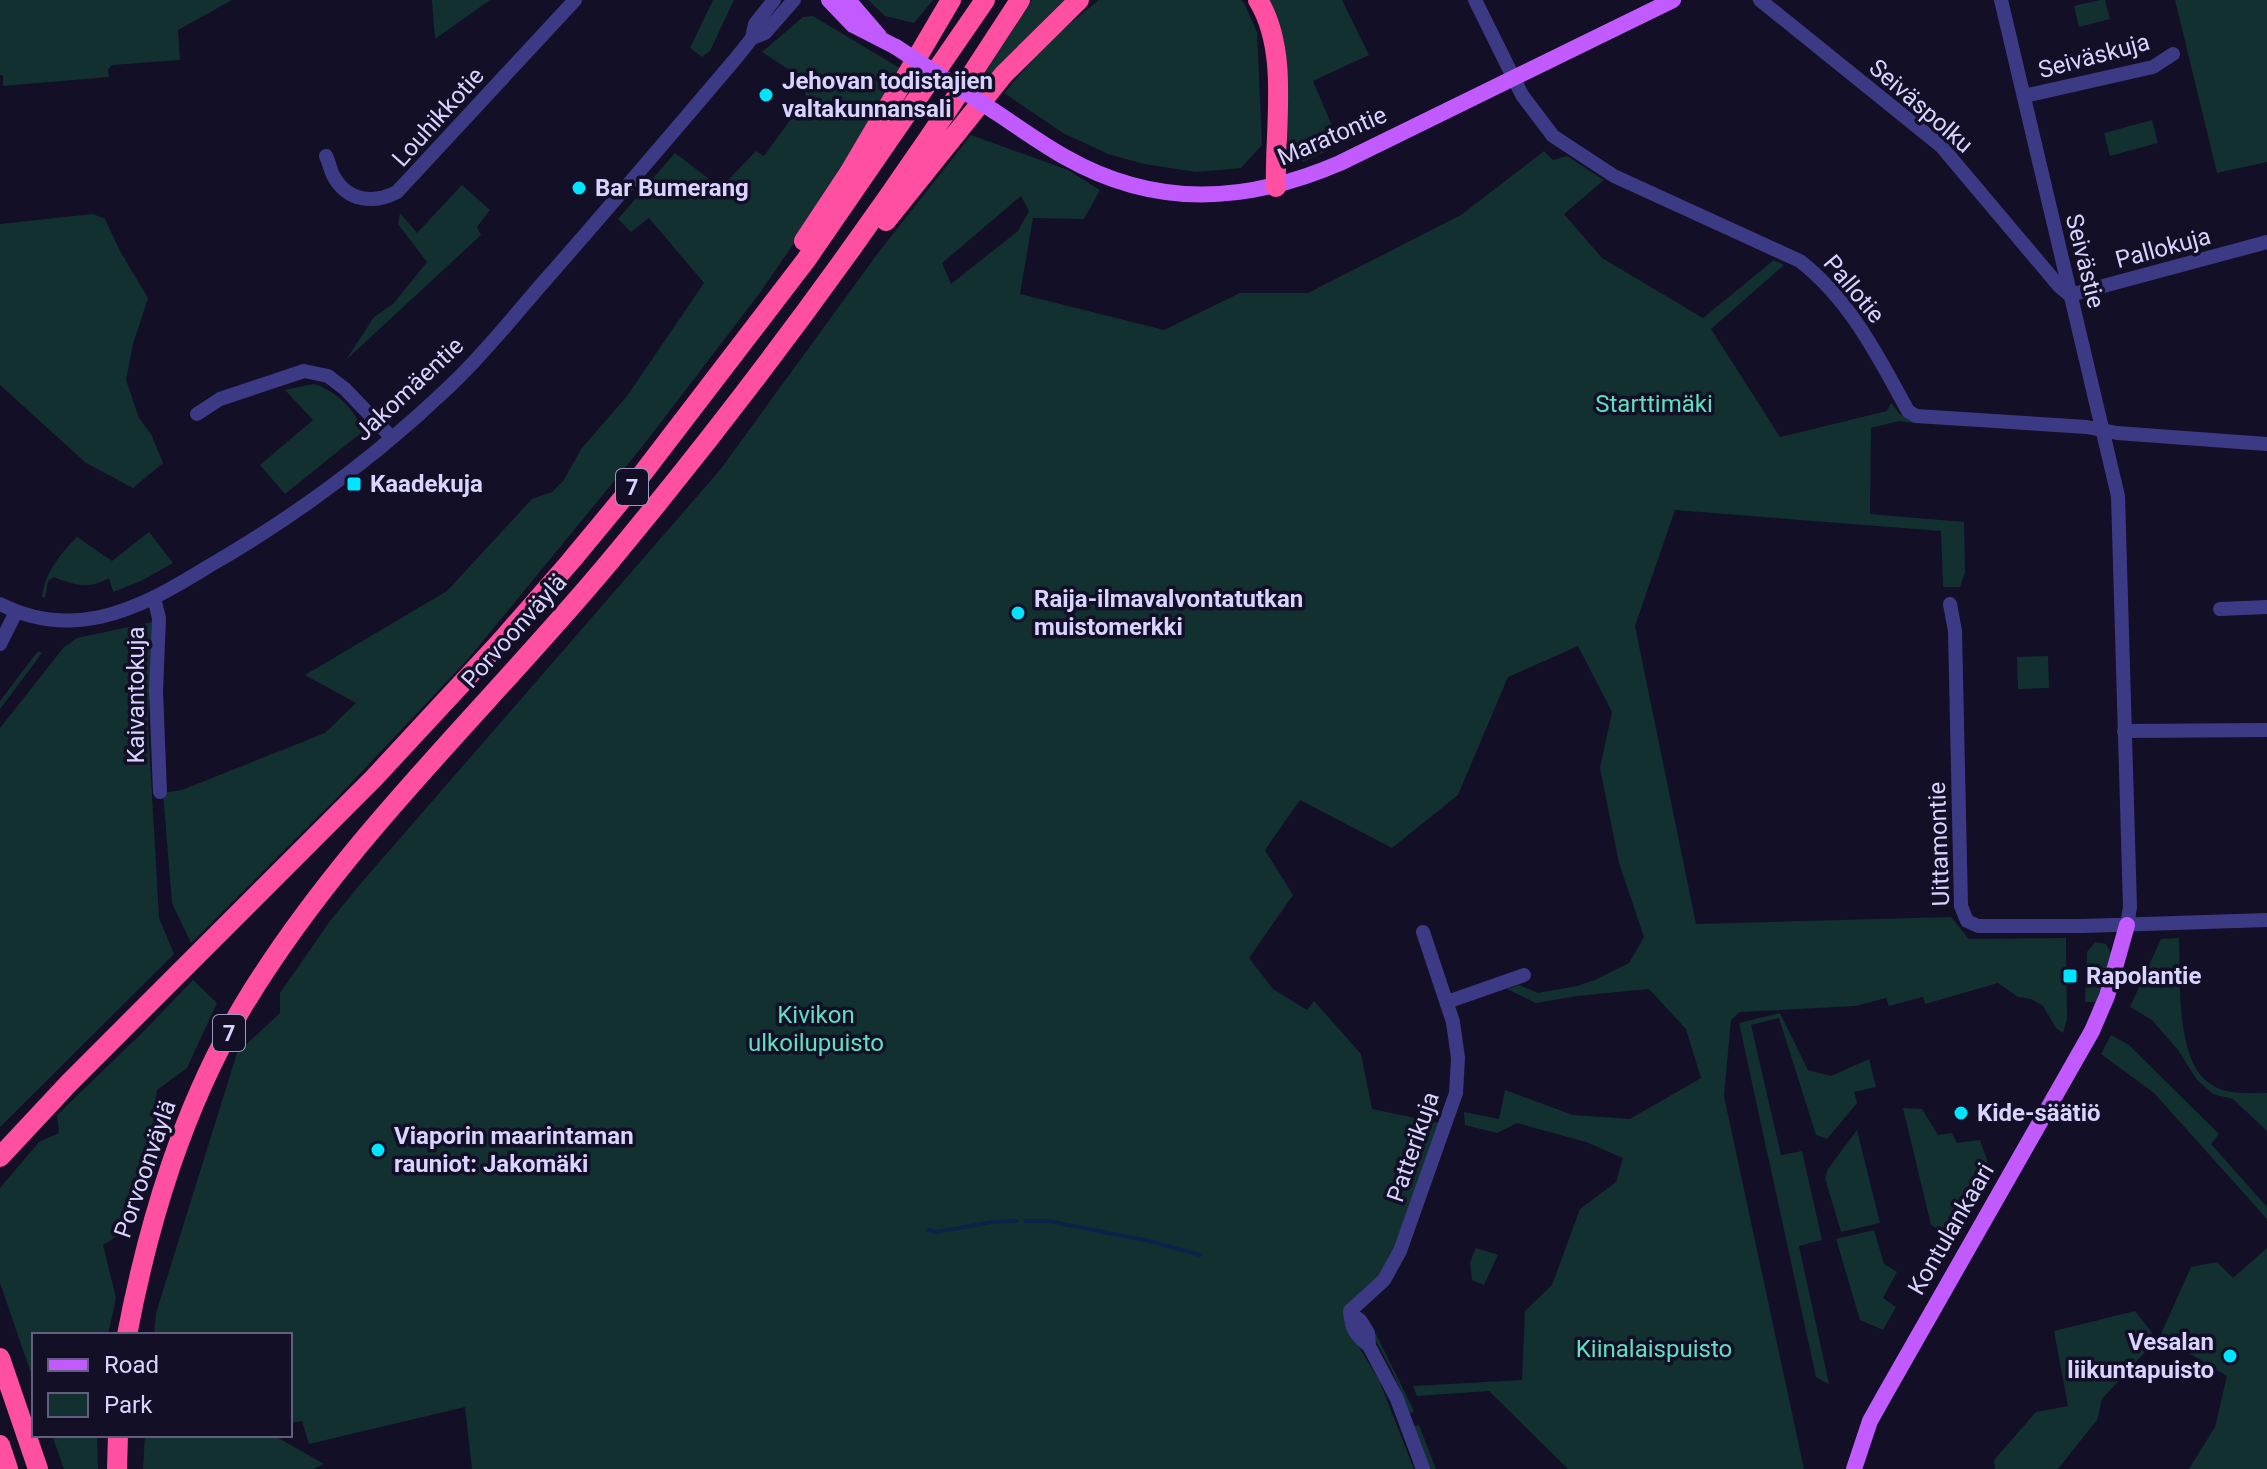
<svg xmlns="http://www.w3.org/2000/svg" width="2267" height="1469" font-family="Roboto,sans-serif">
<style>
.green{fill:#12302f;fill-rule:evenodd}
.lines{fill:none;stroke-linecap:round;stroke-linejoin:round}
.stream{stroke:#0c2248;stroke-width:4}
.minor{stroke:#3d3a85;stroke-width:14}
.major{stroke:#c25bff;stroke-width:16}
.highway{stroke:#ff4fa3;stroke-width:20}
.major-bridge{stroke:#c25bff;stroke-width:16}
.poi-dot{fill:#00e5ff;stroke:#130f26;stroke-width:3}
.labels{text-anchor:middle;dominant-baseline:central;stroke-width:7;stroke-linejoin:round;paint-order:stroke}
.shield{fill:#130f26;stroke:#9e99be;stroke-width:2}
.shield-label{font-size:22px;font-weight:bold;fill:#d9d4ff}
.street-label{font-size:24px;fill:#d9d4ff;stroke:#130f26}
.poi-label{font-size:24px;font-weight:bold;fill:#d9d4ff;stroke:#130f26;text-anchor:start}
.park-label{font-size:24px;fill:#5fe0c0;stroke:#130f26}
</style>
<rect width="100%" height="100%" fill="#130f26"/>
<path class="green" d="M 0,0 L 232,0 L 178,30 L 180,60 L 112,65 L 108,70 L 109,77 L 3,86 L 3,75 L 0,75 Z
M 432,0 L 490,0 L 435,39 Z
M 713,0 L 734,0 L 710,51 L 702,57 L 690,48 Z
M 868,0 L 933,0 L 914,23 L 885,16 Z
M 1032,0 L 1073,0 L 985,90 L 977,85 Z
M 1099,0 L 1241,0 L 1244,3 L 1257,32 L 1262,145 L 1241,168 L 1196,172 L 1144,164 L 1108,154 L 1063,133 L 1004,93 L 1051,39 Z
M 1263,0 L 1342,0 L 1369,55 L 1313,81 L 1336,135 L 1360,125 L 1361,135 L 1303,162 L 1297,159 L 1290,145 L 1285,143 Z
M 2100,0 L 2105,0 L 2110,19 L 2079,27 L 2074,6 Z
M 2175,0 L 2267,0 L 2267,162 L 2217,173 Z
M 813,16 L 903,70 L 830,191 L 759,294 L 642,447 L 469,658 L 336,799 L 191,943 L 172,903 L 163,793 L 182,790 L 325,733 L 356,703 L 305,675 L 447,591 L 532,499 L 552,492 L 563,481 L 582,448 L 627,396 L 704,283 L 649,218 L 631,232 L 618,219 L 675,153 L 717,185 L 723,185 L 756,151 L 764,156 L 806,98 L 802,78 L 762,52 L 803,17 Z
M 2152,120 L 2158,143 L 2110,156 L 2104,133 Z
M 971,135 L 1068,170 L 1100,190 L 1084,219 L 1033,218 L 1020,294 L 1164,330 L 1240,293 L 1308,293 L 1461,215 L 1544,151 L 1553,160 L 1567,156 L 1604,180 L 1564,214 L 1602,258 L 1703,318 L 1774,260 L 1784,265 L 1711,329 L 1780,437 L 1887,411 L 1891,403 L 1900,414 L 1914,423 L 1899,421 L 1871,428 L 1870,514 L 1964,522 L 1965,572 L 1960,587 L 1943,587 L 1941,531 L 1675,510 L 1635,626 L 1696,924 L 1951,917 L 1969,939 L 2066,938 L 2067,1019 L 2063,1033 L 2056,1028 L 2043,1006 L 2031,999 L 2018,997 L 1998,983 L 1925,1004 L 1923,997 L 1889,1006 L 1886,998 L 1856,1006 L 1740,1012 L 1731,1020 L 1724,1096 L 1804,1469 L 1568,1469 L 1489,1391 L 1417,1396 L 1413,1386 L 1522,1380 L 1525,1311 L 1552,1285 L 1580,1209 L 1616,1182 L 1623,1158 L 1586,1142 L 1517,1123 L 1497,1133 L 1465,1125 L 1464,1112 L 1499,1119 L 1505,1090 L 1573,1115 L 1630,1119 L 1701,1078 L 1686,1029 L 1649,989 L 1577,996 L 1536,1003 L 1507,989 L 1519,985 L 1538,993 L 1577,986 L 1595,980 L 1629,963 L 1644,937 L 1619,863 L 1600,768 L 1612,712 L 1578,646 L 1508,677 L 1458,795 L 1392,848 L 1300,800 L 1265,850 L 1293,895 L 1249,958 L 1273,989 L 1307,1010 L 1314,1001 L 1361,1054 L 1372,1109 L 1439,1123 C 1423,1170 1408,1236 1381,1276 C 1369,1293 1341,1297 1344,1322 L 1379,1380 L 1414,1469 L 472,1469 L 465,1407 L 309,1444 L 302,1421 L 290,1423 L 290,1335 L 154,1335 L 156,1313 L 237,1053 L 280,1013 L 280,993 L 330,921 L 362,882 L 720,470 L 878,253 ZM 1021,196 L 1029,211 L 1018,231 L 951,284 L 942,263 Z
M 462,185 L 490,210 L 477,227 L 481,235 L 346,360 L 374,317 L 393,304 L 427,262 L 398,224 L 400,213 L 417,233 Z
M 93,214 L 105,219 L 120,251 L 148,298 L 133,344 L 126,380 L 139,418 L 151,434 L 163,463 L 133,488 L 86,463 L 0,385 L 0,224 Z
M 313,384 C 334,389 357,410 362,432 L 285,494 L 260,465 L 313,420 L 285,390 Z
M 149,532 L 173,563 L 141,581 L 113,592 L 109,578 C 89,590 74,585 54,577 L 48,581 L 45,598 L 42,597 C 45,573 60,554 77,537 L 112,561 Z
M 152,622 L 148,724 L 159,918 L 174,954 L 0,1127 L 0,728 L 64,647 L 77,638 Z
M 38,651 L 42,653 L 0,709 L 0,701 Z
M 2048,656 L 2049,688 L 2018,689 L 2017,657 Z
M 2179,938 C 2181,977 2174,1063 2212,1085 C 2227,1095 2250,1093 2267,1093 L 2267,1131 L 2233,1099 L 2213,1094 L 2197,1080 L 2178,1050 L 2152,1020 L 2130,1007 L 2161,939 Z
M 2095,942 L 2106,944 L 2112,955 L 2096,1002 L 2085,1002 L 2087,952 Z
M 193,980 L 217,1003 L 187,1068 L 157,1090 L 150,1147 L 119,1235 L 103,1245 L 116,1298 L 108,1335 L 34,1335 L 34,1382 L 0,1283 L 0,1188 L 39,1142 L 59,1133 L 57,1115 L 144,1031 Z
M 1780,1013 L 1808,1070 L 1831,1076 L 1869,1059 L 1876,1087 L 1854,1092 L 1857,1103 L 1827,1139 L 1816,1135 L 1779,1018 L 1751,1025 L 1781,1155 L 1802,1151 L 1822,1240 L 1799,1246 L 1829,1384 L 1816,1377 L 1739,1023 Z
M 2111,1035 L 2129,1045 L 2219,1134 L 2211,1144 L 2267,1207 L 2267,1219 L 2154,1093 L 2101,1054 Z
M 1903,1108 L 1922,1109 L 1938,1135 L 1952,1133 L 1957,1143 L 1980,1140 L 1988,1163 L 1950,1237 L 1931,1225 Z
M 1857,1130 L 1880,1223 L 1841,1232 L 1825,1178 L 1828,1169 Z
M 1874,1230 L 1884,1264 L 1897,1272 L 1883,1298 L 1896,1307 L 1883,1330 L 1860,1320 L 1836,1239 Z
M 1476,1248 L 1498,1255 L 1484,1285 L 1472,1280 L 1470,1262 Z
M 2267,1248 L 2267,1469 L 2189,1469 L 2215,1427 L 2227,1376 L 2160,1336 L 2191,1267 L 2217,1262 L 2233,1278 Z
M 2135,1311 L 2157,1339 L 2102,1399 L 2097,1420 L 2058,1469 L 1995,1469 L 1994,1460 L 2036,1412 L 2068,1406 L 2054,1331 Z
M 1369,1328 L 1373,1328 L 1414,1411 L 1410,1414 L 1392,1371 Z
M 1419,1425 L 1436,1469 L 1430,1469 L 1414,1426 Z
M 52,1435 L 97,1435 L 98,1469 L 64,1469 Z
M 145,1435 L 273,1435 L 324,1464 L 313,1469 L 143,1469 Z"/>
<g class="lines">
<path class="stream" d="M 1026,1221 L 1048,1221 L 1149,1241 L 1200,1255
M 929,1230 L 936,1232 L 993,1222 L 1016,1221"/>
<path class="minor" d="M 1475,0 L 1522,95 L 1553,136 L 1614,176 L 1800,261 C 1850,300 1878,356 1908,411 L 1916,416 L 2087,427 L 2117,433 L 2267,444
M 1760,0 L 1941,146 L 2059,286 L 2070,295
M 2001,0 L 2118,496 L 2130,907 L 2127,925
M 752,38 L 765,33 L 794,0
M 2024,96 L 2153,67 L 2173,54
M 326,156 C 329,162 330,169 333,175 C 347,202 374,204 397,192 L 575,0
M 2070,295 L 2267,242
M 197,414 L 220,399 L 304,371 L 328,376 L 345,389 L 392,438
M 154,598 L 159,618 L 156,691 L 160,792
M 0,604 C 31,620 66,624 100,617 C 140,608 175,587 209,566 C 296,516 378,455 451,385 C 486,352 516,313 548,277 C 612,204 675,130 737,57 L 752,38 L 755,24 L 774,0
M 1950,604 L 1955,631 L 1961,906 L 1967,921 L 1978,926 L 2083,926 L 2267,920
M 2220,609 L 2267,607
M 0,644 L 16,612
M 2124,731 L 2267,730
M 1447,1002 L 1524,975
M 1351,1314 L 1360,1320 L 1368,1333 L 1369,1346 L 1397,1399 L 1423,1469
M 1369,1346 C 1356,1336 1351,1328 1350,1311 L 1384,1280 L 1400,1251 L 1456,1093 L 1458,1058 L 1453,1022 L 1423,932"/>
<path class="major" d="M 829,0 L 853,25 L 896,47
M 848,0 L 879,36
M 994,111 C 1017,126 1040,143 1065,157 C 1156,209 1247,203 1340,163 L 1673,0
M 1854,1469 L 1870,1421 L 1884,1396 L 2092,1031 L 2107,996 L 2127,925"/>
<path class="highway" d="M 1258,0 C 1290,52 1274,128 1276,187
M 886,221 L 1004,74 L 1079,0
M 804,241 L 849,173 L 951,0
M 0,1157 L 69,1083 L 374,778 L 502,640 L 570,562 L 633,486 L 806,260 L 985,0
M 127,1335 C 149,1220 183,1108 243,1006 C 343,840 488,708 611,560 C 759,382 895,195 1020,0
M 0,1358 L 38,1469
M 0,1445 L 8,1469
M 117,1469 L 118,1435"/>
<path class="major-bridge" d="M 896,47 L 994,111"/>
</g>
<g class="poi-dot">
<circle cx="766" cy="95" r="8"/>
<circle cx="579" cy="188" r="8"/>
<rect x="346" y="476" width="16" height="16" rx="4"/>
<circle cx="1018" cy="613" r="8"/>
<rect x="2062" y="968" width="16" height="16" rx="4"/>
<circle cx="1961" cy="1113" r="8"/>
<circle cx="378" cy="1150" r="8"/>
<circle cx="2230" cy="1356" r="8"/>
</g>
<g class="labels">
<g class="shield">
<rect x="616" y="469" width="32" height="36" rx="6"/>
<rect x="213" y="1015" width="32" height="36" rx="6"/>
</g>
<g class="shield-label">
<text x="632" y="487">7</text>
<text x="229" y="1033">7</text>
</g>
<g class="street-label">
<text transform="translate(2094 56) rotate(-15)">Seiväskuja</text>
<text transform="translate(1921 106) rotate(41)">Seiväspolku</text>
<text transform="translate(438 117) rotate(-48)">Louhikkotie</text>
<text transform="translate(1332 136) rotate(-23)">Maratontie</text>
<text transform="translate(2163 248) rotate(-15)">Pallokuja</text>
<text transform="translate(2085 261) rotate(76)">Seivästie</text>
<text transform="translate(1854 289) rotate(50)">Pallotie</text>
<text transform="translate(409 389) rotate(-43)">Jakomäentie</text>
<text transform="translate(514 631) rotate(-48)">Porvoonväylä</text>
<text transform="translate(136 695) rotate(-90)">Kaivantokuja</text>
<text transform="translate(1939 844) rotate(-92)">Uittamontie</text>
<text transform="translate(1413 1147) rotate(-71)">Patterikuja</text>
<text transform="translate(145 1169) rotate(-71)">Porvoonväylä</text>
<text transform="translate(1951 1229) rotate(-60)">Kontulankaari</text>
</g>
<g class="poi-label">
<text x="782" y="81">Jehovan todistajien<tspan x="782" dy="28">valtakunnansali</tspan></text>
<text x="595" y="188">Bar Bumerang</text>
<text x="370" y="484">Kaadekuja</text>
<text x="1034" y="599">Raija-ilmavalvontatutkan<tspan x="1034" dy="28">muistomerkki</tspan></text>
<text x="2086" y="976">Rapolantie</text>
<text x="1977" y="1113">Kide-säätiö</text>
<text x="394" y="1136">Viaporin maarintaman<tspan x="394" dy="28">rauniot: Jakomäki</tspan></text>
<text x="2214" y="1342" text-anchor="end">Vesalan<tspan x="2214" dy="28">liikuntapuisto</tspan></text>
</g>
<g class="park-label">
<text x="1654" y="404">Starttimäki</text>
<text x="816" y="1015">Kivikon<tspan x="816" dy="28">ulkoilupuisto</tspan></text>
<text x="1654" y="1349">Kiinalaispuisto</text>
</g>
</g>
<rect x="32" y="1333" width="260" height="104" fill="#130f26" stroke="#625e7d" stroke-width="2"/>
<rect x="48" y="1359" width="40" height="12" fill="#c25bff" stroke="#625e7d" stroke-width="2"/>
<text x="104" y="1373" font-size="24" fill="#d9d4ff">Road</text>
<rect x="48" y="1393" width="40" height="24" fill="#12302f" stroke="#625e7d" stroke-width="2"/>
<text x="104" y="1413" font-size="24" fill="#d9d4ff">Park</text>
</svg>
